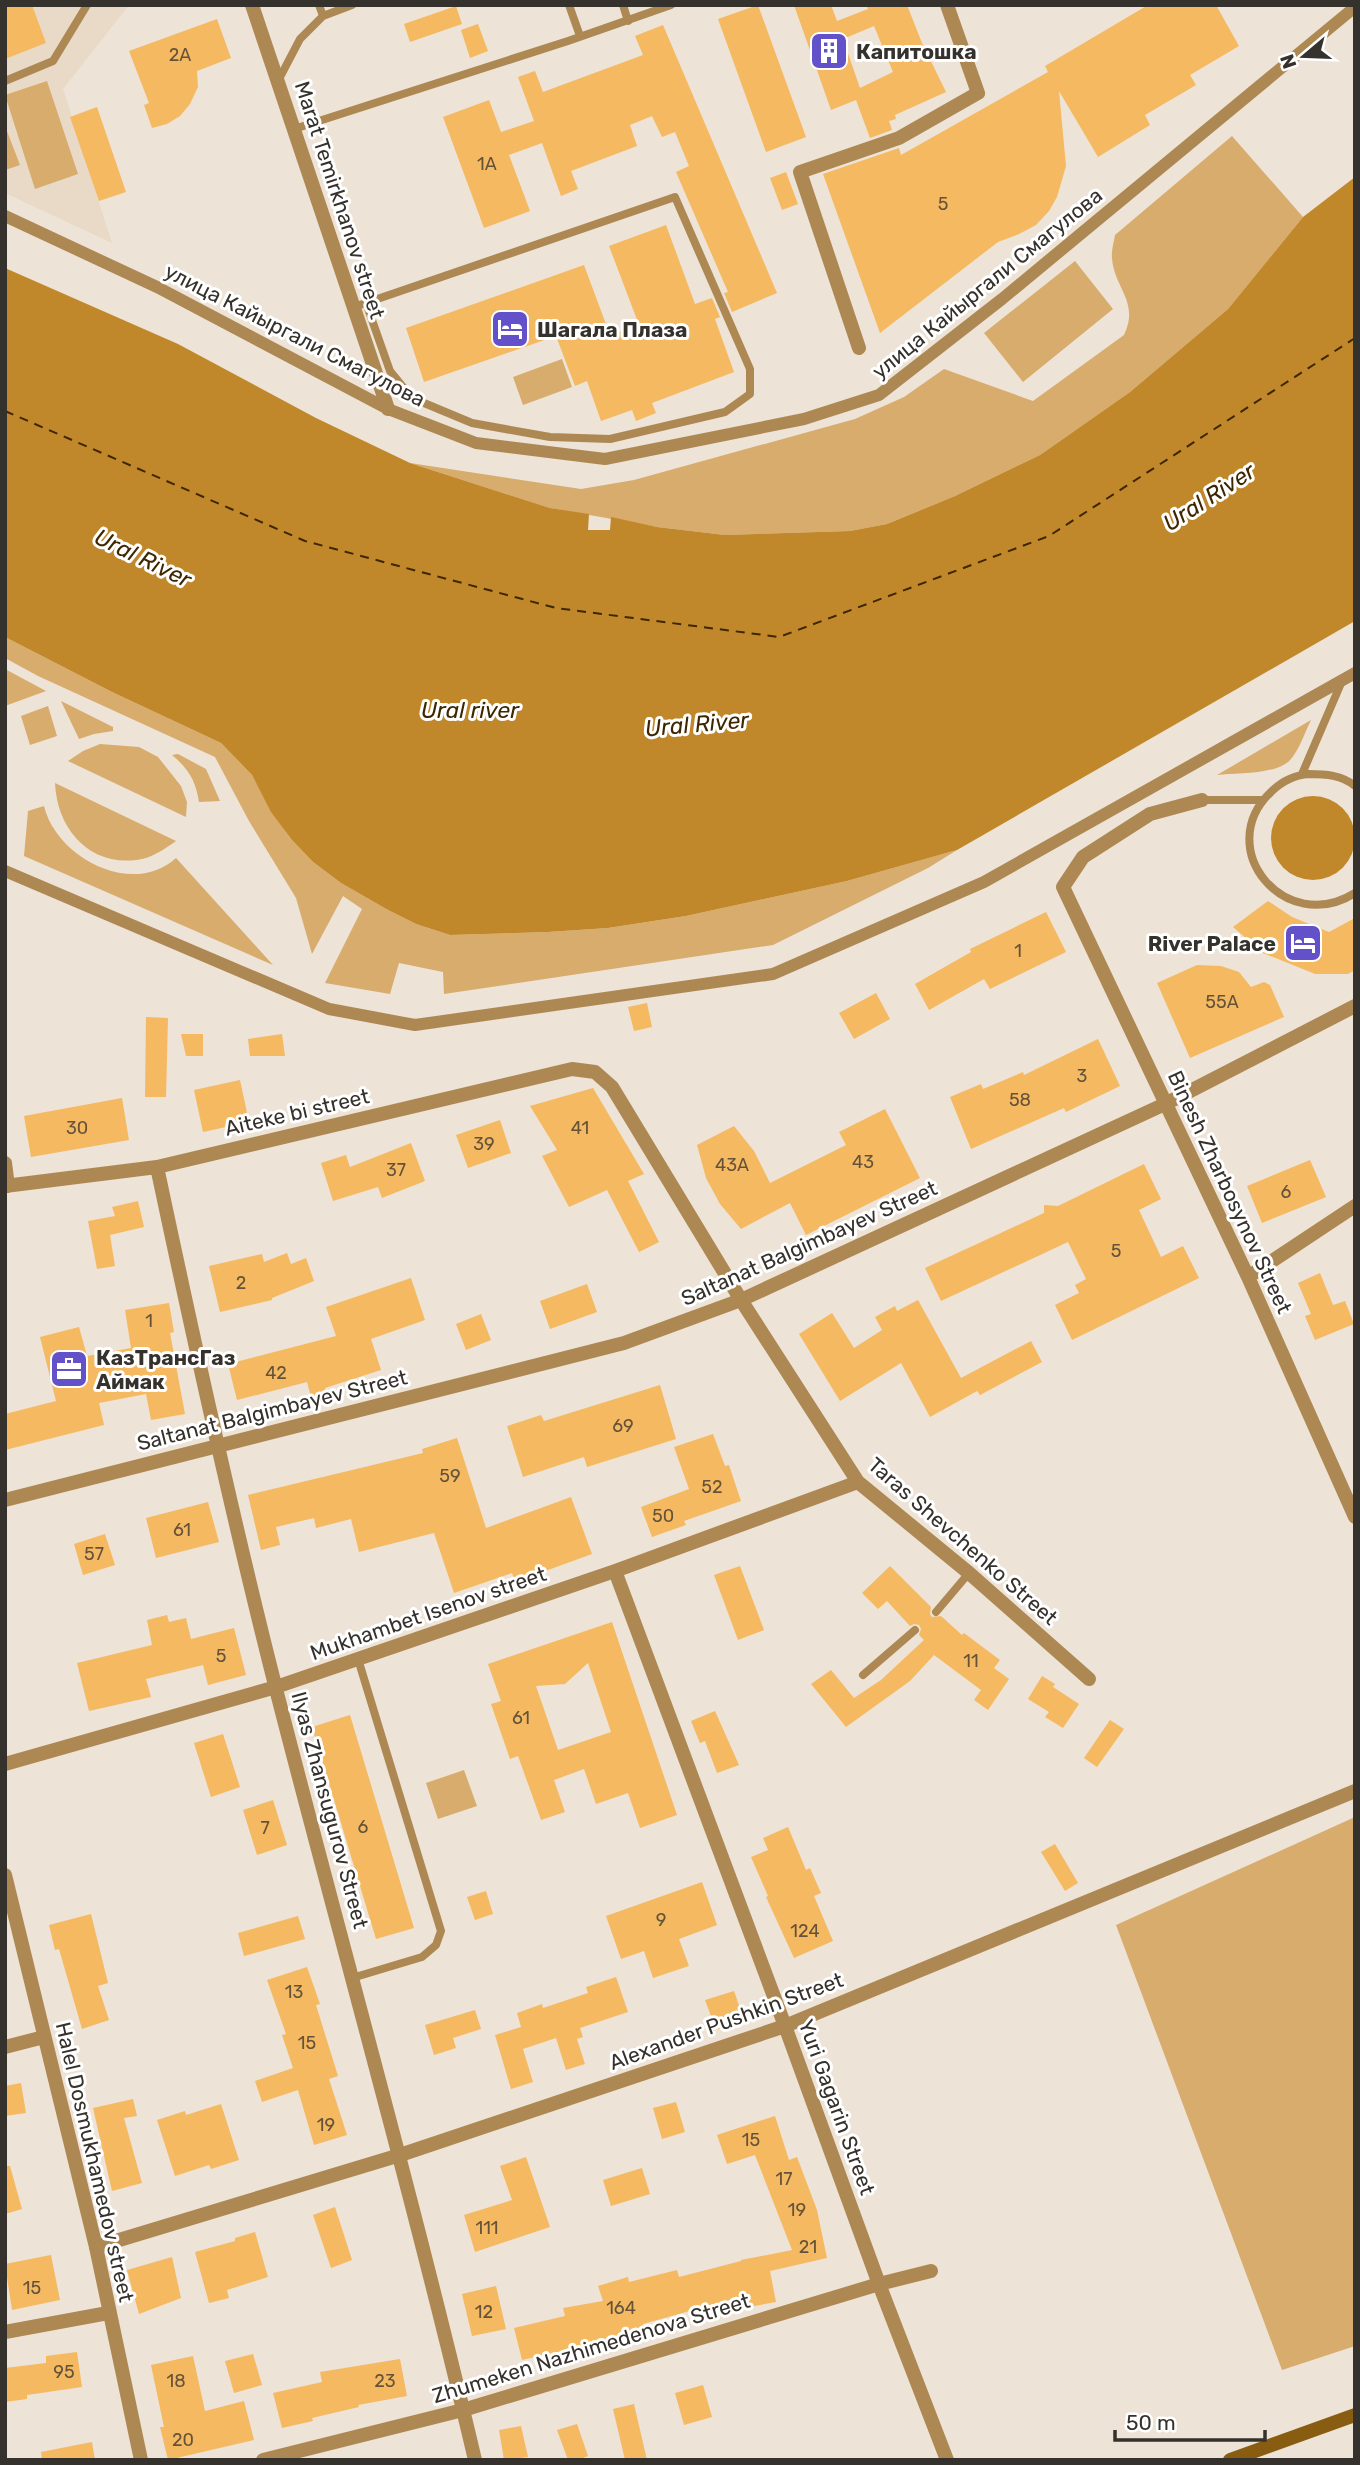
<svg xmlns="http://www.w3.org/2000/svg" width="1360" height="2465" font-family="Rubik,sans-serif">
<style>
.built{fill:#e8dac6}
.green{fill:#d8ac6d}
.water{fill:#c0882a}
.lines{fill:none;stroke-linecap:round;stroke-linejoin:round}
.ferry{stroke:#3e2700;stroke-width:2;stroke-dasharray:9 7;stroke-linecap:butt}
.building{fill:#f5b961;fill-rule:evenodd}
.service{stroke:#ad8853;stroke-width:8}
.pedestrian{stroke:#ad8853;stroke-width:12}
.minor{stroke:#ad8853;stroke-width:14}
.tertiary{stroke:#ad8853;stroke-width:14}
.secondary{stroke:#885d12;stroke-width:14}
.labels{text-anchor:middle;dominant-baseline:central;stroke-width:6;stroke-linejoin:round;paint-order:stroke}
.number-label{font-size:18px;fill:#655339}
.poi-label{font-size:21px;font-weight:bold;fill:#35312c;stroke:#fff;text-anchor:start}
.street-label{font-size:21px;fill:#35312c;stroke:#fff}
.water-label{font-size:23px;font-style:italic;fill:#3e2700;stroke:#fff}
</style>
<rect width="100%" height="100%" fill="#ede3d6"/>
<path class="built" d="M 5,5 L 129,5 L 63,89 L 112,243 L 5,193 Z"/>
<path class="green" d="M 47,81 L 78,174 L 35,189 L 5,95 Z
M 5,126 L 20,165 L 5,170 Z
M 1232,136 L 1303,217 L 1228,309 L 1130,392 L 1040,455 L 955,496 L 887,524 L 850,531 L 725,535 L 657,527 L 550,508 L 410,463 L 581,489 L 634,480 L 855,419 L 904,397 L 944,369 L 1033,401 L 1124,335 C 1140,302 1114,288 1112,258 C 1111,251 1114,242 1115,235 Z
M 1075,261 L 1113,309 L 1023,382 L 984,333 Z
M 562,359 L 572,387 L 523,405 L 513,377 Z
M 5,637 L 112,692 L 221,743 L 252,775 L 272,812 L 292,840 L 313,862 L 341,883 L 388,910 L 416,924 L 450,935 L 548,932 L 608,928 L 686,916 L 847,881 L 957,850 L 928,868 L 773,945 L 444,994 L 443,972 L 399,963 L 390,994 L 325,983 L 362,909 L 343,896 L 312,954 L 296,898 L 249,821 L 215,757 L 38,676 L 5,658 Z
M 5,669 L 46,691 L 5,706 Z
M 61,701 L 113,727 L 113,731 L 94,734 L 79,739 Z
M 48,706 L 57,736 L 30,745 L 21,716 Z
M 1311,720 C 1305,732 1300,748 1291,759 C 1278,775 1236,773 1217,775 Z
M 100,744 L 139,747 L 158,757 L 181,786 L 187,802 L 186,817 L 68,761 L 83,751 Z
M 178,754 L 206,769 L 220,801 L 199,802 C 196,781 188,768 172,755 Z
M 55,783 L 176,841 C 166,848 155,856 142,859 C 92,869 57,831 55,783 Z
M 44,806 C 56,857 132,898 176,858 L 273,965 L 24,856 L 28,811 Z
M 464,1770 L 477,1806 L 438,1819 L 426,1783 Z
M 1355,1817 L 1355,2346 L 1282,2370 L 1116,1925 Z"/>
<path class="water" d="M 1355,177 L 1355,621 L 957,850 L 847,881 L 686,916 L 608,928 L 548,932 L 450,935 L 416,924 L 388,910 L 341,883 L 313,862 L 292,840 L 271,812 L 252,775 L 221,743 L 112,692 L 5,637 L 5,268 L 178,344 L 316,418 L 410,463 L 550,508 L 589,514 L 588,530 L 610,530 L 611,517 L 657,527 L 725,535 L 850,531 L 887,524 L 955,496 L 1040,455 L 1130,392 L 1228,309 L 1303,217 Z
M1271 838a42 42 0 1 1 84 0a42 42 0 1 1-84 0Z"/>
<g class="lines">
<path class="ferry" d="M 5,411 L 305,541 L 556,608 L 779,637 L 1049,536 L 1355,338"/>
</g>
<path class="building" d="M 5,5 L 32,5 L 46,43 L 5,59 Z
M 758,5 L 806,137 L 766,152 L 718,19 Z
M 794,5 L 831,5 L 837,21 L 868,9 L 866,5 L 907,5 L 922,43 L 946,92 L 895,115 L 896,119 L 889,121 L 892,130 L 870,138 L 856,100 L 831,110 ZM 874,26 L 893,72 L 860,88 L 843,39 Z
M 1148,5 L 1216,5 L 1239,46 L 1190,75 L 1196,85 L 1145,115 L 1150,125 L 1098,157 L 1059,91 L 1066,166 L 1057,197 L 1049,211 L 1036,225 L 1019,234 L 998,242 L 880,333 L 823,174 L 899,148 L 901,155 L 1048,72 L 1045,66 Z
M 456,6 L 462,24 L 410,42 L 404,24 Z
M 217,19 L 231,58 L 197,71 L 198,87 L 190,104 L 180,116 L 167,124 L 152,128 L 144,105 L 149,103 L 129,51 Z
M 478,24 L 488,51 L 470,58 L 461,30 Z
M 663,25 L 777,293 L 732,312 L 724,293 L 728,292 L 676,172 L 689,166 L 675,132 L 662,137 L 652,116 L 630,125 L 637,146 L 571,171 L 578,189 L 561,196 L 542,143 L 509,155 L 530,211 L 484,228 L 443,117 L 489,100 L 501,132 L 534,121 L 518,77 L 535,71 L 543,92 L 643,55 L 635,36 Z
M 97,107 L 126,192 L 99,201 L 70,117 Z
M 786,172 L 798,204 L 782,210 L 770,178 Z
M 666,225 L 695,304 L 712,298 L 720,317 L 715,319 L 734,372 L 652,403 L 656,413 L 636,421 L 632,410 L 601,421 L 587,381 L 575,386 L 556,336 L 424,382 L 406,328 L 584,265 L 610,335 L 639,325 L 609,246 Z
M 1268,901 L 1292,917 L 1329,932 L 1355,918 L 1355,970 L 1348,974 L 1315,974 L 1263,953 L 1233,927 Z
M 1046,912 L 1066,952 L 990,989 L 984,979 L 929,1010 L 915,984 L 971,952 L 970,949 Z
M 1197,965 L 1221,966 L 1239,972 L 1251,987 L 1264,982 L 1270,985 L 1284,1017 L 1190,1058 L 1157,983 Z
M 876,993 L 890,1019 L 854,1039 L 839,1013 Z
M 647,1003 L 652,1027 L 634,1031 L 628,1007 Z
M 146,1017 L 168,1018 L 166,1097 L 145,1097 Z
M 181,1034 L 203,1034 L 203,1056 L 186,1056 Z
M 282,1034 L 285,1056 L 250,1056 L 248,1039 Z
M 1098,1039 L 1120,1086 L 1066,1112 L 1064,1108 L 971,1149 L 950,1097 L 981,1084 L 983,1089 L 1023,1072 L 1024,1075 Z
M 240,1080 L 249,1122 L 203,1132 L 194,1090 Z
M 593,1088 L 644,1174 L 628,1181 L 659,1242 L 639,1252 L 607,1190 L 569,1207 L 542,1156 L 557,1150 L 530,1106 Z
M 122,1098 L 129,1140 L 31,1157 L 24,1116 Z
M 885,1109 L 920,1178 L 806,1235 L 790,1203 L 741,1229 L 720,1204 L 706,1178 L 697,1145 L 734,1126 L 754,1151 L 770,1183 L 846,1145 L 839,1132 Z
M 500,1120 L 511,1153 L 468,1168 L 456,1135 Z
M 411,1143 L 425,1181 L 382,1198 L 378,1187 L 333,1201 L 321,1163 L 346,1155 L 350,1167 Z
M 1310,1160 L 1326,1197 L 1262,1223 L 1247,1186 Z
M 1144,1164 L 1161,1199 L 1139,1210 L 1161,1257 L 1183,1246 L 1199,1278 L 1072,1340 L 1055,1305 L 1079,1293 L 1075,1285 L 1086,1279 L 1068,1242 L 941,1301 L 925,1268 L 1044,1213 L 1044,1205 L 1058,1206 Z
M 138,1201 L 144,1227 L 110,1235 L 115,1266 L 97,1269 L 88,1221 L 115,1216 L 112,1207 Z
M 287,1253 L 291,1264 L 306,1258 L 314,1281 L 272,1298 L 272,1300 L 220,1312 L 209,1266 L 262,1254 L 264,1262 Z
M 1320,1273 L 1333,1305 L 1345,1301 L 1354,1324 L 1315,1340 L 1305,1316 L 1311,1314 L 1298,1283 Z
M 411,1278 L 425,1320 L 371,1339 L 381,1370 L 325,1388 L 329,1401 L 313,1405 L 307,1382 L 237,1400 L 228,1364 L 336,1336 L 326,1307 Z
M 587,1284 L 597,1312 L 550,1329 L 540,1301 Z
M 918,1300 L 961,1378 L 1031,1341 L 1042,1362 L 980,1395 L 977,1391 L 930,1417 L 901,1363 L 840,1401 L 799,1334 L 832,1313 L 854,1348 L 882,1330 L 875,1317 L 895,1306 L 897,1311 Z
M 169,1303 L 174,1332 L 170,1333 L 185,1414 L 151,1420 L 146,1394 L 99,1403 L 104,1425 L 5,1450 L 5,1414 L 56,1401 L 40,1337 L 79,1327 L 87,1356 L 131,1348 L 125,1310 Z
M 481,1314 L 491,1340 L 466,1350 L 456,1324 Z
M 660,1385 L 676,1439 L 587,1467 L 584,1457 L 523,1477 L 507,1426 L 541,1415 L 544,1421 Z
M 713,1434 L 725,1466 L 729,1465 L 741,1501 L 684,1521 L 686,1525 L 652,1537 L 641,1507 L 689,1489 L 674,1447 Z
M 457,1438 L 486,1528 L 571,1497 L 592,1554 L 515,1582 L 512,1573 L 454,1593 L 434,1533 L 359,1552 L 351,1519 L 316,1528 L 314,1518 L 276,1527 L 280,1545 L 261,1550 L 248,1495 L 423,1453 L 422,1449 Z
M 208,1502 L 219,1542 L 156,1558 L 146,1518 Z
M 105,1534 L 115,1565 L 83,1575 L 74,1544 Z
M 740,1566 L 764,1630 L 738,1640 L 714,1575 Z
M 890,1566 L 931,1607 L 930,1614 L 932,1617 L 941,1616 L 962,1635 L 964,1633 L 1000,1660 L 994,1668 L 1009,1679 L 988,1710 L 974,1700 L 981,1690 L 934,1655 L 910,1681 L 846,1727 L 811,1684 L 831,1670 L 854,1698 L 881,1680 L 924,1640 L 919,1635 L 921,1629 L 919,1625 L 914,1624 L 910,1626 L 887,1601 L 878,1609 L 862,1593 Z
M 167,1615 L 169,1622 L 186,1618 L 191,1639 L 234,1628 L 246,1675 L 208,1685 L 203,1665 L 146,1679 L 151,1697 L 89,1711 L 77,1663 L 152,1645 L 147,1620 Z
M 612,1622 L 677,1815 L 640,1828 L 628,1793 L 596,1804 L 584,1769 L 554,1780 L 565,1812 L 541,1820 L 518,1756 L 510,1759 L 491,1704 L 501,1701 L 488,1664 ZM 588,1663 L 611,1732 L 558,1750 L 536,1686 L 565,1684 Z
M 1042,1676 L 1055,1684 L 1053,1687 L 1079,1704 L 1063,1728 L 1045,1717 L 1049,1712 L 1028,1699 Z
M 715,1711 L 739,1765 L 717,1773 L 705,1741 L 700,1743 L 691,1721 Z
M 350,1715 L 414,1928 L 376,1939 L 312,1727 Z
M 1110,1720 L 1124,1729 L 1097,1767 L 1084,1758 Z
M 223,1734 L 240,1787 L 211,1797 L 194,1743 Z
M 273,1800 L 287,1845 L 257,1855 L 243,1810 Z
M 788,1827 L 806,1870 L 810,1868 L 821,1893 L 814,1896 L 833,1941 L 794,1958 L 766,1897 L 768,1896 L 751,1857 L 768,1850 L 763,1838 Z
M 1055,1844 L 1078,1883 L 1065,1891 L 1041,1852 Z
M 702,1882 L 717,1925 L 679,1939 L 689,1966 L 653,1978 L 644,1951 L 621,1959 L 606,1916 Z
M 486,1891 L 493,1914 L 475,1920 L 467,1897 Z
M 91,1914 L 108,1983 L 98,1986 L 109,2020 L 82,2029 L 59,1949 L 55,1950 L 49,1925 Z
M 298,1916 L 305,1939 L 244,1956 L 238,1933 Z
M 307,1967 L 320,2004 L 316,2005 L 338,2076 L 329,2079 L 347,2135 L 314,2145 L 298,2090 L 262,2102 L 255,2081 L 293,2068 L 282,2035 L 286,2034 L 267,1980 Z
M 616,1977 L 628,2012 L 580,2028 L 583,2037 L 577,2039 L 585,2064 L 566,2070 L 556,2038 L 523,2049 L 533,2082 L 511,2089 L 495,2035 L 521,2027 L 517,2013 L 542,2004 L 543,2008 L 588,1993 L 586,1987 Z
M 734,1991 L 744,2020 L 716,2030 L 705,2000 Z
M 475,2010 L 481,2029 L 453,2038 L 456,2048 L 434,2055 L 425,2025 Z
M 21,2083 L 26,2113 L 5,2116 L 5,2086 Z
M 133,2099 L 137,2116 L 124,2118 L 142,2183 L 112,2191 L 93,2108 Z
M 676,2102 L 685,2132 L 662,2139 L 653,2108 Z
M 221,2104 L 239,2160 L 211,2169 L 209,2165 L 175,2176 L 157,2120 L 185,2111 L 186,2115 Z
M 775,2116 L 789,2160 L 797,2157 L 817,2210 L 827,2258 L 770,2271 L 776,2302 L 749,2307 L 747,2295 L 643,2324 L 645,2330 L 598,2346 L 598,2351 L 572,2355 L 571,2349 L 522,2360 L 514,2328 L 565,2316 L 563,2308 L 603,2301 L 598,2286 L 628,2277 L 629,2282 L 677,2270 L 679,2277 L 741,2261 L 741,2260 L 792,2250 L 755,2155 L 727,2164 L 717,2135 Z
M 526,2157 L 550,2227 L 475,2252 L 464,2215 L 512,2200 L 500,2166 Z
M 5,2166 L 10,2166 L 22,2209 L 5,2214 Z
M 642,2168 L 650,2194 L 611,2206 L 603,2180 Z
M 335,2207 L 352,2260 L 331,2268 L 313,2215 Z
M 255,2232 L 268,2277 L 227,2290 L 229,2298 L 209,2303 L 195,2252 L 235,2241 L 235,2238 Z
M 51,2255 L 60,2300 L 12,2310 L 5,2264 Z
M 172,2257 L 181,2298 L 139,2314 L 127,2270 Z
M 496,2286 L 506,2329 L 472,2336 L 462,2294 Z
M 77,2352 L 82,2387 L 27,2395 L 27,2399 L 5,2402 L 5,2368 L 46,2363 L 46,2356 Z
M 253,2354 L 262,2385 L 234,2393 L 225,2361 Z
M 193,2356 L 205,2411 L 244,2401 L 254,2440 L 168,2460 L 160,2427 L 164,2427 L 151,2365 Z
M 400,2359 L 407,2396 L 358,2405 L 359,2407 L 312,2418 L 313,2421 L 282,2428 L 273,2393 L 322,2382 L 320,2372 Z
M 703,2385 L 712,2417 L 684,2425 L 675,2393 Z
M 634,2404 L 647,2460 L 625,2460 L 613,2409 Z
M 577,2424 L 588,2456 L 578,2460 L 568,2460 L 557,2430 Z
M 521,2426 L 528,2457 L 504,2460 L 499,2430 Z
M 92,2442 L 95,2460 L 42,2460 L 41,2452 Z"/>
<g class="lines">
<path class="service" d="M 569,5 L 580,36
M 623,5 L 628,21
M 323,16 L 352,5
M 5,81 L 53,61 L 87,5
M 278,81 L 300,39 L 323,16 L 319,5
M 294,129 L 568,41 L 671,5
M 354,307 L 675,197 L 750,369 L 750,394 L 725,412 L 610,439 L 550,437 L 472,423 L 412,398 L 390,371 L 366,303
M 1302,774 L 1342,681
M 1355,786 C 1342,775 1325,774 1309,774 C 1295,775 1281,782 1271,792 C 1212,848 1285,937 1355,893
M 1202,800 L 1262,800
M 936,1612 L 969,1573
M 863,1675 L 915,1630
M 352,1978 L 422,1957 L 436,1945 L 441,1931 L 358,1659"/>
<path class="pedestrian" d="M 5,216 L 157,287 L 388,409 L 476,443 L 605,459 L 804,419 L 879,395 L 1002,299 L 1355,7
M 5,871 L 329,1009 L 415,1025 L 773,974 L 984,882 L 1355,673"/>
<path class="minor" d="M 252,5 L 388,409
M 859,348 L 800,172 L 899,138 L 978,93 L 947,5
M 1202,800 L 1150,814 L 1083,857 L 1063,887 L 1248,1277 L 1355,1517
M 5,1163 L 8,1186
M 157,1167 C 194,1342 232,1516 276,1689 C 342,1946 414,2201 475,2460
M 5,1186 L 157,1167 L 572,1069 L 595,1072 L 612,1087 L 741,1300 L 858,1482 L 969,1573 L 1089,1679
M 1248,1277 L 1355,1206
M 5,1500 L 624,1343 L 741,1300 L 1165,1104 L 1355,1006
M 615,1571 L 785,2026
M 5,1764 L 276,1687 L 615,1571 L 858,1482
M 5,1875 L 96,2247
M 5,2047 L 44,2037
M 5,2332 L 108,2313
M 263,2460 L 463,2410 L 879,2284 L 931,2271"/>
<path class="tertiary" d="M 785,2026 L 879,2284 L 947,2460
M 141,2460 L 96,2247 L 400,2155 L 785,2026 L 1355,1791"/>
<path class="secondary" d="M 1230,2460 L 1355,2415"/>
</g>
<defs>
<symbol id="building-square" viewBox="-11 -11 22 22"><rect x="-9" y="-9" width="18" height="18" rx="4" fill="#6351ca" stroke="#fff"/><path d="M-4-6H4V6H1V3H-1V6H-4ZM-2.5-4.3h1.7v1.8h-1.7ZM.8-4.3h1.7v1.8H.8ZM-2.5-1h1.7V.8h-1.7ZM.8-1h1.7V.8H.8Z" fill="#fff"/></symbol>
<symbol id="hotel-square" viewBox="-11 -11 22 22"><rect x="-9" y="-9" width="18" height="18" rx="4" fill="#6351ca" stroke="#fff"/><path d="M-6-4.5h1.5V1H6V5H4.5V3h-9V5H-6ZM-4 0a1.8 1.8 0 1 1 3.6 0ZM.5 0V-2.5h3Q6-2.5 6 0Z" fill="#fff"/></symbol>
<symbol id="office-square" viewBox="-11 -11 22 22"><rect x="-9" y="-9" width="18" height="18" rx="4" fill="#6351ca" stroke="#fff"/><path d="M-6-3h4V-5.5h4V-3h4V5H-6ZM-1-4.5V-3h2v-1.5ZM-6 0V1H6V0Z" fill="#fff"/></symbol>
</defs>
<g fill-rule="evenodd">
<use href="#building-square" x="807" y="29" width="44" height="44"/>
<use href="#hotel-square" x="488" y="307" width="44" height="44"/>
<use href="#hotel-square" x="1281" y="921" width="44" height="44"/>
<use href="#office-square" x="47" y="1347" width="44" height="44"/>
</g>
<g class="labels">
<g class="number-label">
<text x="180" y="55">2А</text>
<text x="487" y="164">1А</text>
<text x="943" y="204">5</text>
<text x="1018" y="951">1</text>
<text x="1222" y="1002">55А</text>
<text x="1082" y="1076">3</text>
<text x="1020" y="1100">58</text>
<text x="77" y="1128">30</text>
<text x="580" y="1128">41</text>
<text x="484" y="1144">39</text>
<text x="863" y="1162">43</text>
<text x="732" y="1165">43А</text>
<text x="396" y="1170">37</text>
<text x="1286" y="1192">6</text>
<text x="1116" y="1251">5</text>
<text x="241" y="1283">2</text>
<text x="149" y="1321">1</text>
<text x="276" y="1373">42</text>
<text x="623" y="1426">69</text>
<text x="450" y="1476">59</text>
<text x="712" y="1487">52</text>
<text x="663" y="1516">50</text>
<text x="182" y="1530">61</text>
<text x="94" y="1554">57</text>
<text x="221" y="1656">5</text>
<text x="971" y="1661">11</text>
<text x="521" y="1718">61</text>
<text x="363" y="1827">6</text>
<text x="265" y="1828">7</text>
<text x="661" y="1920">9</text>
<text x="805" y="1931">124</text>
<text x="294" y="1992">13</text>
<text x="307" y="2043">15</text>
<text x="326" y="2125">19</text>
<text x="751" y="2140">15</text>
<text x="784" y="2179">17</text>
<text x="797" y="2210">19</text>
<text x="487" y="2228">111</text>
<text x="808" y="2247">21</text>
<text x="32" y="2288">15</text>
<text x="621" y="2308">164</text>
<text x="484" y="2312">12</text>
<text x="64" y="2372">95</text>
<text x="176" y="2381">18</text>
<text x="385" y="2381">23</text>
<text x="183" y="2440">20</text>
</g>
<g class="poi-label">
<text x="856" y="51">Капитошка</text>
<text x="537" y="329">Шагала Плаза</text>
<text x="1276" y="943" text-anchor="end">River Palace</text>
<text x="96" y="1357">КазТрансГаз<tspan x="96" dy="24">Аймак</tspan></text>
</g>
<g class="street-label">
<text transform="translate(340 200) rotate(72)">Marat Temirkhanov street</text>
<text transform="translate(987 283) rotate(-39)">улица Кайыргали Смагулова</text>
<text transform="translate(295 335) rotate(27)">улица Кайыргали Смагулова</text>
<text transform="translate(297 1112) rotate(-13)">Aiteke bi street</text>
<text transform="translate(1230 1192) rotate(65)">Binesh Zharbosynov Street</text>
<text transform="translate(809 1243) rotate(-24)">Saltanat Balgimbayev Street</text>
<text transform="translate(272 1410) rotate(-14)">Saltanat Balgimbayev Street</text>
<text transform="translate(963 1541) rotate(41)">Taras Shevchenko Street</text>
<text transform="translate(428 1613) rotate(-19)">Mukhambet Isenov street</text>
<text transform="translate(330 1810) rotate(75)">Ilyas Zhansugurov Street</text>
<text transform="translate(726 2021) rotate(-20)">Alexander Pushkin Street</text>
<text transform="translate(837 2107) rotate(70)">Yuri Gagarin Street</text>
<text transform="translate(95 2162) rotate(77)">Halel Dosmukhamedov street</text>
<text transform="translate(591 2348) rotate(-17)">Zhumeken Nazhimedenova Street</text>
</g>
<g class="water-label">
<text transform="translate(1209 497) rotate(-33)">Ural River</text>
<text transform="translate(143 558) rotate(26)">Ural River</text>
<text x="470" y="710">Ural river</text>
<text transform="translate(697 724) rotate(-5)">Ural River</text>
</g>
</g>
<rect width="1360" height="2465" fill="none" stroke="#35312c" stroke-width="14"/>
<g transform="translate(1304 56) rotate(251)" stroke="#ffffff" stroke-width="5" paint-order="stroke">
<path d="M0-5L12 26L0 18L-12 26Z" fill="#35312c"/>
<text y="-10" font-size="19" font-weight="bold" text-anchor="middle" fill="#35312c">N</text>
</g>
<path d="M1115 2430v10h150v-10" fill="none" stroke="#35312c" stroke-width="3.5"/>
<text x="1126" y="2430" font-size="21" fill="#35312c" stroke="#ffffff" stroke-width="5" paint-order="stroke">50 m</text>
</svg>
